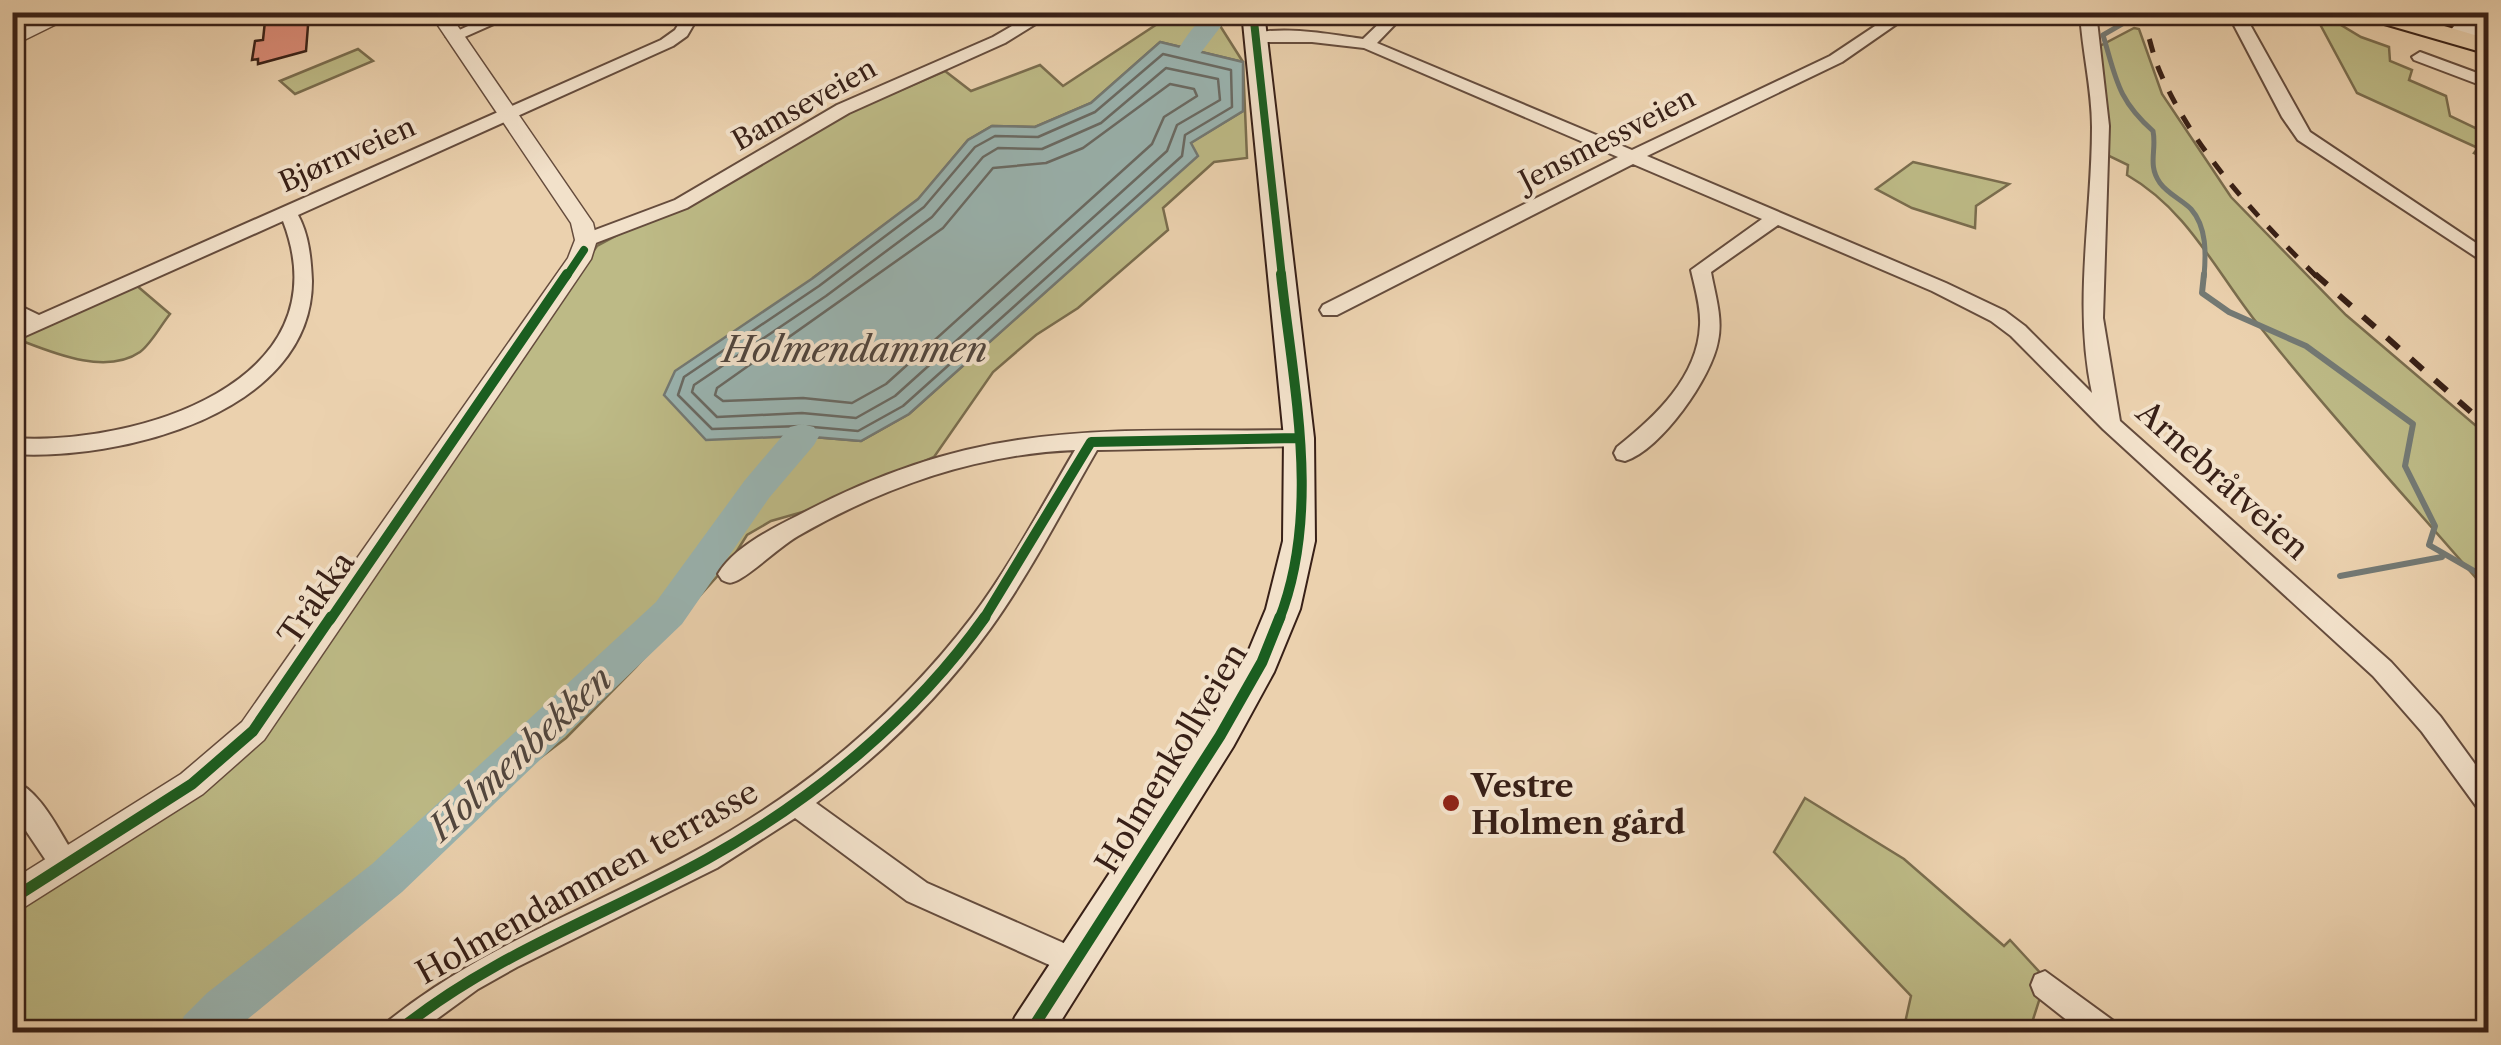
<svg xmlns="http://www.w3.org/2000/svg" width="2501" height="1045" font-family="'Libre Caslon Text',serif">
<style>
.green{fill:#bdba86;stroke:#7a6d4e;stroke-width:2.5;fill-rule:evenodd}
.water{fill:#9ab5b2;stroke:#737974;stroke-width:2.5}
.lines{fill:none;stroke-linecap:round;stroke-linejoin:round}
.shore{stroke:#696a64;stroke-width:2.5}
.stream-far1{stroke:#737974;stroke-width:5}
.stream{stroke:#737974;stroke-width:6}
.river{fill:#9ab5b2;fill-rule:evenodd}
.building{fill:#dd8d79;stroke:#382017;stroke-width:2.5}
.minor-casing{stroke:#654c3d;stroke-width:4}
.tertiary-casing{stroke:#654c3d;stroke-width:3}
.secondary-casing{stroke:#382017;stroke-width:4}
.primary-casing{stroke:#382017;stroke-width:4}
.minor{fill:#f2e1ca;fill-rule:evenodd}
.tertiary{fill:#f2e1ca;fill-rule:evenodd}
.secondary{fill:#f2e1ca;fill-rule:evenodd}
.primary{fill:#ebd1ae;fill-rule:evenodd}
.rail-far1{stroke:#382017;stroke-width:5;stroke-dasharray:14 14;stroke-linecap:butt}
.rail{stroke:#382017;stroke-width:6;stroke-dasharray:16 16;stroke-linecap:butt}
.cycleway-far2-casing{stroke:#f2e1ca;stroke-width:12}
.cycleway-far1-casing{stroke:#f2e1ca;stroke-width:16}
.cycleway-casing{stroke:#f2e1ca;stroke-width:18}
.cycleway-far2{stroke:#1b5e20;stroke-width:8}
.cycleway-far1{stroke:#1b5e20;stroke-width:10}
.cycleway{stroke:#1b5e20;stroke-width:11}
.poi-dot{fill:#8f2418;stroke:#f2e1ca;stroke-width:4}
.labels{text-anchor:middle;dominant-baseline:central;stroke-width:8;stroke-linejoin:round;paint-order:stroke}
.far-street-label{font-size:28px;fill:#382017;stroke:#f2e1ca}
.street-label{font-size:32px;fill:#382017;stroke:#f2e1ca}
.poi-label{font-size:32px;font-weight:bold;fill:#382017;stroke:#f2e1ca;text-anchor:start}
.water-label{font-size:35px;font-style:italic;fill:#50453e;stroke:#f2e1ca}
</style>
<rect width="100%" height="100%" fill="#ebd1ae"/>
<filter id="stains"><feTurbulence type="fractalNoise" baseFrequency=".002" numOctaves="4"/><feColorMatrix values="0 0 0 0 .2 0 0 0 0 .09 0 0 0 0 .02 0 0 0 .5 -.17"/></filter>
<radialGradient id="worn" r=".72"><stop offset=".6" stop-color="#630" stop-opacity="0"/><stop offset="1" stop-color="#630" stop-opacity=".3"/></radialGradient>
<path class="green" d="M 1174,13 L 1212,13 L 1243,62 L 1247,158 L 1214,162 L 1163,208 L 1168,230 L 1078,308 L 1036,335 L 993,372 L 934,457 L 813,509 L 771,521 L 747,535 L 730,562 L 636,667 L 566,738 L 506,784 L 397,890 L 216,1032 L 13,1032 L 13,910 L 221,775 L 597,246 L 840,116 L 945,71 L 971,91 L 1040,65 L 1063,86 ZM 1160,42 L 1243,62 L 1243,111 L 1190,143 L 1197,156 L 909,414 L 861,441 L 802,436 L 813,278 L 919,199 L 968,140 L 992,126 L 1035,127 L 1091,103 Z
M 2314,13 L 2321,13 L 2361,37 L 2389,47 L 2390,61 L 2412,70 L 2409,80 L 2446,96 L 2450,116 L 2488,134 L 2488,160 L 2474,153 L 2478,148 L 2357,93 Z
M 2134,28 L 2139,29 L 2162,94 L 2231,197 L 2346,315 L 2488,436 L 2488,592 C 2410,501 2327,412 2253,318 C 2213,266 2186,209 2127,175 L 2128,165 L 2107,155 L 2098,47 Z
M 358,49 L 373,61 L 295,94 L 280,81 Z
M 1913,162 L 2009,184 L 1976,206 L 1975,228 L 1912,208 L 1876,189 Z
M 136,285 L 170,314 C 161,325 151,344 140,352 C 105,376 51,352 17,339 Z
M 1805,798 L 1904,859 L 2004,946 L 2010,940 L 2046,979 L 2029,1032 L 1903,1032 L 1911,996 L 1774,852 Z"/>
<path class="water" d="M 1160,42 L 1243,62 L 1243,111 L 1191,143 L 1198,156 L 909,414 L 861,441 L 801,436 L 706,440 L 664,395 L 675,371 L 813,278 L 918,199 L 968,140 L 992,126 L 1035,127 L 1091,103 Z"/>
<g class="lines">
<path class="shore" d="M 1163,54 L 1231,70 L 1232,107 L 1185,135 L 1182,156 L 903,406 L 858,431 L 802,426 L 712,429 L 678,395 L 684,377 L 819,286 L 924,207 L 975,147 L 995,136 L 1038,137 L 1095,112 Z
M 1166,68 L 1218,79 L 1220,100 L 1177,125 L 1167,151 L 895,396 L 856,418 L 802,413 L 717,417 L 692,392 L 694,385 L 826,296 L 932,217 L 983,157 L 998,148 L 1042,149 L 1101,123 Z
M 1170,84 L 1194,89 L 1197,96 L 1164,117 L 1152,144 L 886,384 L 852,403 L 803,398 L 723,401 L 715,395 L 717,388 L 943,228 L 993,168 L 1046,163 L 1083,148 Z"/>
<path class="stream-far1" d="M 2129,20 L 2103,35 C 2116,78 2117,99 2153,131 C 2157,150 2147,165 2160,183 C 2168,194 2182,200 2191,209 C 2207,227 2206,254 2204,277"/>
<path class="stream" d="M 2204,274 L 2202,293 L 2229,312 L 2306,346 L 2413,424 L 2405,466 L 2435,526 L 2429,545 L 2488,579
M 2340,576 L 2442,557"/>
<path class="river" d="M 1213,14 L 1225,21 L 1199,55 L 1181,55 L 1178,50 C 1186,37 1198,17 1213,14 Z
M 802,424 L 814,427 L 819,436 L 814,445 L 769,498 L 682,624 L 402,892 L 232,1032 L 177,1032 L 184,1016 L 207,993 L 372,864 L 656,602 L 745,480 L 790,427 Z"/>
</g>
<path class="building" d="M 309,13 L 306,51 L 258,64 L 258,59 L 252,60 L 255,41 L 263,40 L 265,21 Z"/>
<g class="lines">
<defs>
<path id="minor" d="M 499,12 L 521,12 L 460,39 L 446,36 Z
M 686,12 L 701,12 L 687,36 L 673,46 L 298,215 C 309,235 311,259 312,281 C 312,415 117,461 12,454 L 12,438 C 133,446 346,384 283,221 L 12,342 L 12,327 L 22,323 L 12,317 L 12,302 L 39,315 L 661,40 L 675,30 Z
M 1036,12 L 1055,12 L 1005,43 L 849,113 L 687,208 L 593,244 L 586,246 L 577,240 L 579,236 L 675,200 L 837,105 L 993,37 Z
M 1391,12 L 1407,12 L 1377,43 L 1632,150 L 1830,56 L 1896,12 L 1914,12 L 1842,62 L 1647,156 L 1946,283 L 2005,311 L 2025,326 L 2092,393 C 2073,304 2092,216 2092,127 C 2092,88 2082,51 2080,12 L 2096,12 L 2109,126 L 2103,318 L 2120,421 L 2391,662 L 2440,716 L 2488,782 L 2488,814 L 2479,810 L 2422,732 L 2373,676 L 2103,429 L 2011,336 L 1991,321 L 1932,291 L 1778,225 L 1711,272 C 1715,295 1723,318 1718,341 C 1712,377 1661,450 1625,461 L 1617,459 L 1614,453 L 1617,447 C 1655,417 1698,377 1700,325 C 1701,307 1695,288 1691,270 L 1762,219 L 1633,164 L 1337,315 L 1323,315 L 1320,310 L 1323,305 L 1618,157 L 1364,48 L 1312,42 L 1257,42 L 1249,37 C 1270,23 1337,35 1363,39 Z
M 2227,12 L 2243,12 L 2310,132 L 2488,251 L 2488,265 L 2298,140 L 2282,117 Z
M 2466,12 L 2481,12 L 2484,34 L 2462,45 L 2456,43 L 2449,32 Z
M 2420,52 L 2488,77 L 2488,88 L 2414,60 L 2412,57 Z
M 1299,430 L 1310,438 L 1299,446 L 1097,450 C 1062,510 1031,572 990,629 C 942,695 882,754 816,803 L 927,883 L 1084,952 L 1088,962 L 1084,972 L 1074,976 L 907,901 L 795,818 L 717,868 L 517,967 L 478,989 L 419,1032 L 382,1032 L 387,1022 C 481,946 592,908 697,850 C 802,793 898,714 972,617 C 1011,565 1042,506 1075,450 C 977,454 883,487 798,536 C 779,547 753,573 736,581 C 729,584 729,583 722,580 L 718,574 C 733,548 771,529 797,516 C 866,479 941,451 1018,440 C 1110,426 1207,432 1299,430 Z
M 12,780 C 41,790 59,832 75,856 L 79,865 L 75,874 L 65,878 L 55,874 L 12,810 Z
M 2045,971 L 2115,1022 L 2120,1032 L 2082,1032 L 2035,995 L 2031,985 L 2035,975 Z"/>
<path id="tertiary" d="M 56,12 L 81,12 L 12,46 L 12,32 Z
M 429,12 L 448,12 L 593,223 L 597,240 L 591,259 L 264,740 L 203,794 L 12,915 L 12,880 L 181,774 L 242,722 L 568,258 L 575,240 L 571,223 Z"/>
<path id="secondary" d="M 1242,12 L 1264,12 L 1314,438 L 1315,541 L 1300,609 L 1274,672 L 1233,747 L 1054,1032 L 1009,1032 L 1015,1017 L 1207,725 L 1246,657 L 1266,609 L 1283,541 L 1284,438 Z"/>
<path id="primary" d="M 2357,12 L 2397,12 L 2488,39 L 2488,54 L 2360,17 Z"/>
</defs>
<use href="#minor" class="minor-casing"/>
<use href="#tertiary" class="tertiary-casing"/>
<use href="#secondary" class="secondary-casing"/>
<use href="#primary" class="primary-casing"/>
<use href="#minor" class="minor"/>
<use href="#tertiary" class="tertiary"/>
<use href="#secondary" class="secondary"/>
<use href="#primary" class="primary"/>
<path class="rail-far1" d="M 2142,12 C 2148,32 2152,53 2160,72 C 2194,151 2257,217 2317,277"/>
<path class="rail" d="M 2315,274 L 2488,427"/>
<defs>
<path id="cycleway-far2" d="M 1253,12 L 1282,277
M 566,277 L 584,250"/>
<path id="cycleway-far1" d="M 330,620 L 567,274
M 983,620 L 1091,442 L 1299,438
M 1279,620 C 1322,511 1293,386 1281,274"/>
<path id="cycleway" d="M 12,899 L 192,784 L 253,731 L 331,617
M 397,1032 C 491,955 602,917 707,859 C 814,799 914,717 985,617
M 1030,1032 L 1220,736 L 1262,662 L 1280,617"/>
</defs>
<use href="#cycleway-far2" class="cycleway-far2-casing"/>
<use href="#cycleway-far1" class="cycleway-far1-casing"/>
<use href="#cycleway" class="cycleway-casing"/>
<use href="#cycleway-far2" class="cycleway-far2"/>
<use href="#cycleway-far1" class="cycleway-far1"/>
<use href="#cycleway" class="cycleway"/>
</g>
<circle class="poi-dot" cx="1451" cy="803" r="10"/>
<g class="labels">
<g class="far-street-label">
<text transform="translate(804 104) rotate(-29)">Bamseveien</text>
<text transform="translate(1607 139) rotate(-27)">Jensmessveien</text>
<text transform="translate(347 154) rotate(-24)">Bjørnveien</text>
</g>
<g class="street-label">
<text transform="translate(2223 480) rotate(42)">Arnebråtveien</text>
<text transform="translate(316 598) rotate(-55)">Tråkka</text>
<text transform="translate(1171 758) rotate(-59)">Holmenkollveien</text>
<text transform="translate(587 882) rotate(-29)">Holmendammen terrasse</text>
</g>
<g class="poi-label">
<text x="1471" y="785">Vestre<tspan x="1471" dy="37">Holmen gård</tspan></text>
</g>
<g class="water-label">
<text x="855" y="349">Holmendammen</text>
<text transform="translate(520 753) rotate(-43)">Holmenbekken</text>
</g>
</g>
<rect width="2501" height="1045" fill="none" stroke="#ebd1ae" stroke-width="50"/>
<rect x="15" y="15" width="2471" height="1015" fill="none" stroke="#382017" stroke-width="5"/>
<rect x="25" y="25" width="2451" height="995" fill="none" stroke="#382017" stroke-width="2.5"/>
<rect width="100%" height="100%" filter="url(#stains)"/>
<rect width="100%" height="100%" fill="url(#worn)"/>
</svg>
